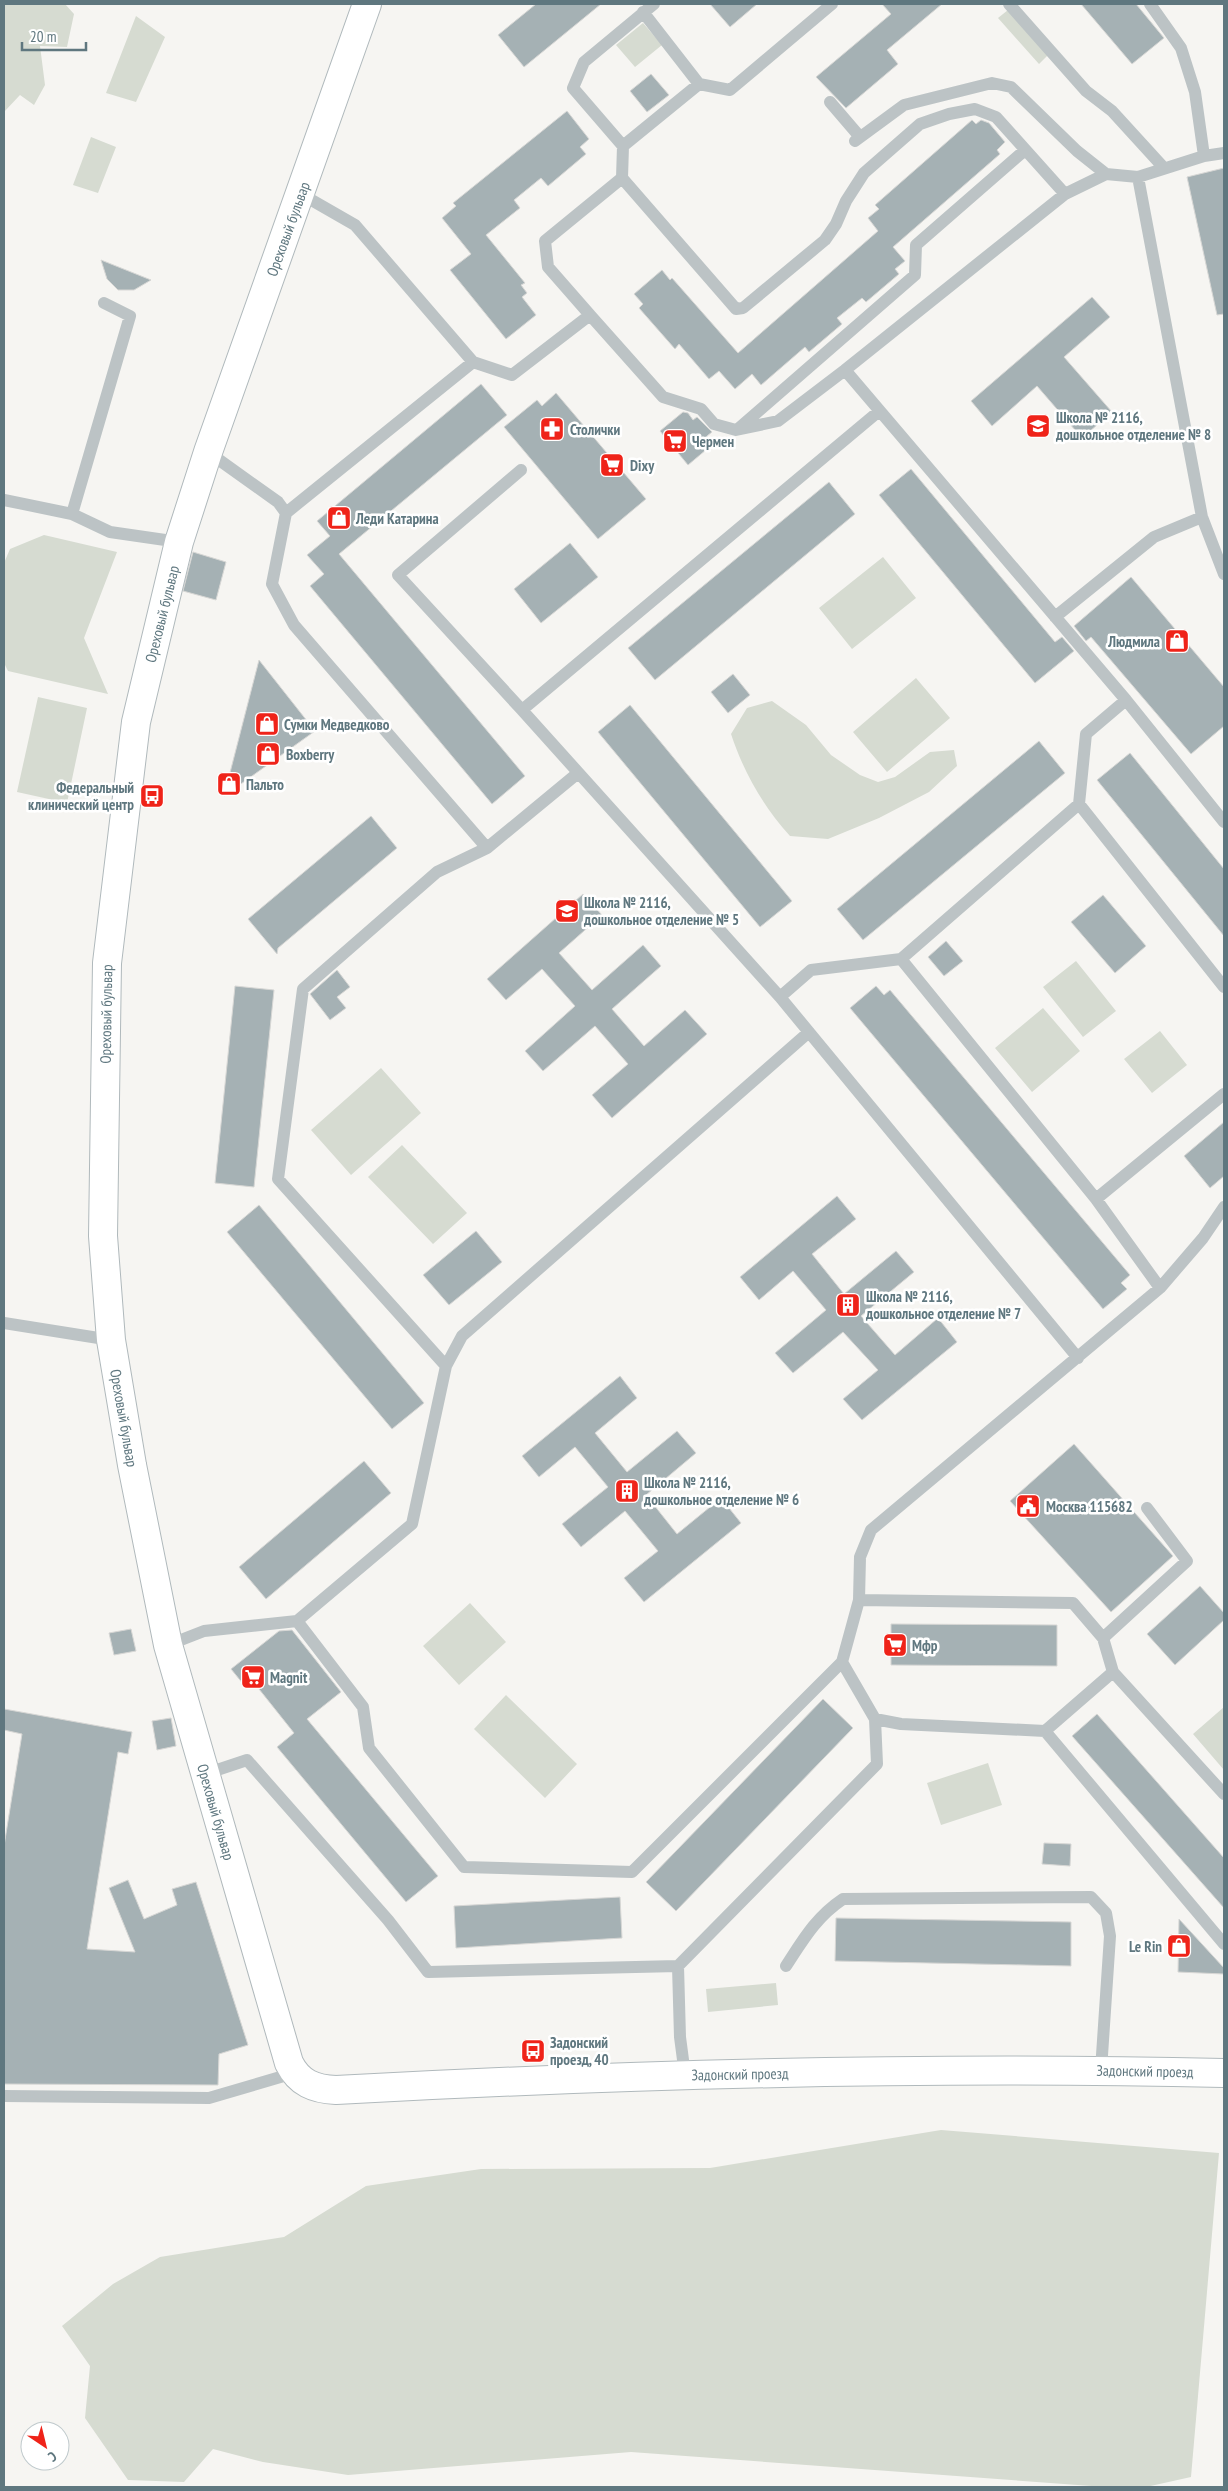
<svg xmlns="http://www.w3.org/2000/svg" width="1228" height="2491" font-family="'PT Sans Narrow',sans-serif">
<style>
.green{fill:#d6dbd1}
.building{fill:#a5b1b4;stroke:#d7d7d5}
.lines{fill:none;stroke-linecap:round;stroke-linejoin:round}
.secondary-casing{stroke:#b0b9bc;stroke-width:30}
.lane{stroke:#bcc3c5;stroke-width:12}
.secondary{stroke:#fff;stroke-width:28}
.labels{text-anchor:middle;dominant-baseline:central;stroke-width:5;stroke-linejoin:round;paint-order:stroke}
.street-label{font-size:15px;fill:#5f777f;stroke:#fff}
.poi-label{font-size:15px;font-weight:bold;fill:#5f777f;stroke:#fff;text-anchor:start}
</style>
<rect width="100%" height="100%" fill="#f6f5f2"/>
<path class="green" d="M 4,4 L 65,4 L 74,14 L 67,47 L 40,46 L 45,85 L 34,105 L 20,95 L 4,112 Z
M 1008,10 L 1048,55 L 1039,64 L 998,18 Z
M 136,16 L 165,37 L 136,102 L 106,93 Z
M 643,23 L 662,45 L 635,67 L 616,45 Z
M 91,137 L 116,147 L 98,193 L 73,185 Z
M 44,535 L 117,552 L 84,638 L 108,694 L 8,671 L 4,663 L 4,563 L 10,549 Z
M 883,557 L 916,598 L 852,649 L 819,608 Z
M 916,678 L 950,718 L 887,772 L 853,732 Z
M 38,697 L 87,708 L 67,803 L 17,792 Z
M 772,701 L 806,725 L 831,755 L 860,775 L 878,782 L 895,777 L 930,752 L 954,750 L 957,766 L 929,792 L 879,818 L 828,839 L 790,836 C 763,806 744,773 731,734 L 747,708 Z
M 1076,961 L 1116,1011 L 1083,1037 L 1043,987 Z
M 1043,1008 L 1080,1051 L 1032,1092 L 995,1048 Z
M 1160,1031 L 1187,1065 L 1152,1093 L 1124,1059 Z
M 381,1068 L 421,1113 L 351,1175 L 311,1130 Z
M 402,1145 L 467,1213 L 433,1244 L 368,1177 Z
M 470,1603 L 506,1642 L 459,1685 L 423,1646 Z
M 506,1695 L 577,1764 L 545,1798 L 474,1729 Z
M 1224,1707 L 1224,1770 L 1193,1734 Z
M 988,1763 L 1002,1805 L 941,1825 L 927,1783 Z
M 776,1983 L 778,2005 L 708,2012 L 706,1989 Z
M 941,2130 L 1219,2153 L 1191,2477 L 1146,2487 L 1105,2487 L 631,2452 L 348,2475 L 263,2462 L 213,2449 L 184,2482 L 128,2480 L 85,2418 L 90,2366 L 62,2326 L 113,2284 L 160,2257 L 284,2237 L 366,2186 L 481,2169 L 710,2168 Z"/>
<path class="building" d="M 536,4 L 601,4 L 524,67 L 498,35 Z
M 710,4 L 757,4 L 730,27 Z
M 882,4 L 942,4 L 887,50 L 898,64 L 846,108 L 816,77 L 891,14 Z
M 1081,4 L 1136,4 L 1164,38 L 1132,64 Z
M 651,74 L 669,95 L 647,112 L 630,91 Z
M 567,111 L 589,139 L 580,147 L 586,154 L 548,186 L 541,178 L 514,200 L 520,208 L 486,235 L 525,283 L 521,285 L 527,293 L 522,297 L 536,315 L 506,339 L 450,270 L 471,254 L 442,218 L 456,206 L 453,203 Z
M 972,120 L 976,124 L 981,120 L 989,123 L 1005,142 L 997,150 L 1000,154 L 893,247 L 905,261 L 895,269 L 899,274 L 866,302 L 862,298 L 837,318 L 842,324 L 809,352 L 805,347 L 761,385 L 752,374 L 735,389 L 719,371 L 709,379 L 679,344 L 675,349 L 639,308 L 643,304 L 634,294 L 662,270 L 670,280 L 672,278 L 738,353 L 878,231 L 868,218 L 879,209 L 875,205 Z
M 1224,168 L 1224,314 L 1217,315 L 1187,177 Z
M 101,260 L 151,280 L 134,290 L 118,290 L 107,279 Z
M 1092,297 L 1110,317 L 1064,357 L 1112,412 L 1082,438 L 1037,386 L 992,426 L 971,401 Z
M 481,384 L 507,415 L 339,554 L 525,776 L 492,804 L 310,586 L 324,574 L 307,555 L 330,536 L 317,521 Z
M 556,393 L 646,499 L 598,539 L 504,427 L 537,400 L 542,406 Z
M 683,412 L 688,413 L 693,420 L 697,417 L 712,432 L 707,436 L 713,444 L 688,465 L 660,431 Z
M 911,469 L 1055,642 L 1062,637 L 1074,651 L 1035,683 L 879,495 Z
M 829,482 L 855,514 L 655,680 L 628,648 Z
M 570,543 L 598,577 L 541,623 L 514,589 Z
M 193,552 L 226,562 L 216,600 L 183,591 Z
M 1131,577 L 1224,687 L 1224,726 L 1191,754 L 1091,637 L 1086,641 L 1074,626 Z
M 259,660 L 315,731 L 224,796 L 242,726 Z
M 733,674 L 750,695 L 728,713 L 711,692 Z
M 630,705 L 792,901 L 760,927 L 598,732 Z
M 1039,741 L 1065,773 L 863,940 L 837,909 Z
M 1130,753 L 1224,869 L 1224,936 L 1097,780 Z
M 371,816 L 397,848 L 278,948 L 277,954 L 248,919 Z
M 583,894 L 602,915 L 559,953 L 592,990 L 643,945 L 661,966 L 612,1009 L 644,1046 L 685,1010 L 707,1034 L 612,1118 L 592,1095 L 628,1064 L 595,1026 L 543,1071 L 525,1051 L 575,1006 L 542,969 L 506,1000 L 487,979 Z
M 1103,895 L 1146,946 L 1115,973 L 1071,922 Z
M 946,941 L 963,961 L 944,976 L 928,957 Z
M 337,970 L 350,987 L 337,997 L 346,1008 L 330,1020 L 310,994 Z
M 235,986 L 274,990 L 254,1187 L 215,1183 Z
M 876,986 L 884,995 L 890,990 L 1130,1275 L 1121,1283 L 1127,1289 L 1103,1309 L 850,1008 Z
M 1224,1122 L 1224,1176 L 1210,1188 L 1184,1156 Z
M 837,1196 L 856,1219 L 812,1254 L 844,1294 L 896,1251 L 914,1272 L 861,1316 L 895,1355 L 938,1318 L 957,1342 L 862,1420 L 843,1399 L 878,1370 L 843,1332 L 793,1373 L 775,1353 L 826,1310 L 793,1271 L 759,1300 L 740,1277 Z
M 259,1205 L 424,1403 L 392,1429 L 227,1232 Z
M 476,1231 L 502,1262 L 449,1305 L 423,1275 Z
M 620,1376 L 637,1398 L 595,1433 L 627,1472 L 677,1431 L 696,1453 L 646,1495 L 677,1534 L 721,1498 L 741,1523 L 644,1602 L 624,1578 L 658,1551 L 625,1511 L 581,1547 L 562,1524 L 608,1487 L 575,1447 L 539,1477 L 522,1456 Z
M 1074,1444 L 1173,1556 L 1111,1612 L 1010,1501 Z
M 364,1461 L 391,1493 L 266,1599 L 239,1567 Z
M 1200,1586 L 1224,1613 L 1224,1620 L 1175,1665 L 1147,1634 Z
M 891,1624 L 1057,1625 L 1057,1666 L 891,1665 Z
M 131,1629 L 136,1651 L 114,1655 L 109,1633 Z
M 292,1630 L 341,1692 L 307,1719 L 438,1876 L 406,1902 L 277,1747 L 294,1733 L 251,1679 L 244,1685 L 231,1669 L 279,1631 Z
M 823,1699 L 853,1728 L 676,1911 L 646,1882 Z
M 4,1709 L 132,1732 L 128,1754 L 118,1752 L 87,1949 L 135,1952 L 109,1888 L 128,1880 L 144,1919 L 177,1905 L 172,1889 L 196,1882 L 248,2045 L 219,2054 L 218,2085 L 4,2084 L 4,1846 L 22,1734 L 4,1730 Z
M 1097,1714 L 1224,1858 L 1224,1908 L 1072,1736 Z
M 171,1718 L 176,1746 L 157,1750 L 152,1721 Z
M 1044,1843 L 1071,1844 L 1070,1866 L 1042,1864 Z
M 620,1897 L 622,1938 L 456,1948 L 454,1906 Z
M 836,1918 L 1071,1922 L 1071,1966 L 835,1961 Z
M 1179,1919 L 1224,1968 L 1224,1974 L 1178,1972 Z"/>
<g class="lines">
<defs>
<path id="secondary" d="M 367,4 L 208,452 L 179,542 L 136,722 L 107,963 L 103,1236 L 111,1340 L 132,1465 L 168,1645 L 289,2063 C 299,2083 314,2089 336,2090 C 632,2074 929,2066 1224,2073"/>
</defs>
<use href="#secondary" class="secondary-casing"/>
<path class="lane" d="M 654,4 L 584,62 L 573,88 L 623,146 L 622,178 L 736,309 L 743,308 L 825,240 L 836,224 L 846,201 L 864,173 L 920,124 L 949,114 L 975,109 L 996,117 L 1065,194
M 1009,4 L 1086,91 L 1112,111 L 1164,168
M 1150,4 L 1181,48 L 1195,92 L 1204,156
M 643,12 L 699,84
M 830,102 L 860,137
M 855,141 L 904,105 L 992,83 L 1011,87 L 1077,151 L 1106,174
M 623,146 L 699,84 L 730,90 L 832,4
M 1224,153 L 1204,156 L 1138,177 L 1106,174 L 1065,194 L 845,370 L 1126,700 L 1224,822
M 1138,177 L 1202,517 L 1224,574
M 301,194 L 355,225 L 473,362 L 512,375 L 590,315 L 663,397 L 701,409 L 714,424 L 736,430 L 778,421 L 845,370
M 590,315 L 548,267 L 545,241 L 622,178
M 878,412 L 522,710 L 780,997 L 1078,1358
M 738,429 L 915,275 L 916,245 L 1025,150
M 208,452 L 278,502 L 286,513 L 272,584 L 294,625 L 487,848 L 578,773
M 521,470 L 398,575 L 522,710
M 4,500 L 72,514 L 110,532 L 179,542
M 286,513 L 473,362
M 72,514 L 130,316 L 104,303
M 1055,617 L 1154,537 L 1202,517
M 1079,804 L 1086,734 L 1126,700
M 901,959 L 1079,804 L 1224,987
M 780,997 L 811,970 L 901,959 L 1096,1199 L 1160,1288
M 1096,1199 L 1224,1094
M 4,1323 L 111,1340
M 446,1366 L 278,1179 L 303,989 L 437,872 L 487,848
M 859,1600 L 1073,1603 L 1103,1638 L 1113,1672 L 1224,1794
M 297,1621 L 412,1524 L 446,1366 L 462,1336 L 809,1032
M 1103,1638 L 1187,1561 L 1147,1508
M 168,1645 L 204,1631 L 297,1621 L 363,1707 L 369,1748 L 464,1867 L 632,1872 L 842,1662
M 875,1719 L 842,1662 L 859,1600 L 860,1557 L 871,1530 L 1160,1288 L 1203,1238 L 1224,1207
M 1045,1731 L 1113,1672
M 205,1774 L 247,1760 L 388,1920 L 428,1972 L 678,1966
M 786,1966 C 803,1940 816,1917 843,1899 L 1091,1897 L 1106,1913 L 1110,1936 L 1101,2070
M 685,2075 L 680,2037 L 678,1966 L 877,1764 L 875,1719 L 901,1724 L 1045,1731 L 1224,1944
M 4,2096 L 209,2098 L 294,2073"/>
<use href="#secondary" class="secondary"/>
</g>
<defs>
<symbol id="school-square" viewBox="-11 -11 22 22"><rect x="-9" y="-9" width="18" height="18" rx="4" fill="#ef2319" stroke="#fff"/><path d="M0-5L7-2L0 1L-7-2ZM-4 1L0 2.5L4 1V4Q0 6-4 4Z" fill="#fff"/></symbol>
<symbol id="pharmacy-square" viewBox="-11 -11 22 22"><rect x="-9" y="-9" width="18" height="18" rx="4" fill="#ef2319" stroke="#fff"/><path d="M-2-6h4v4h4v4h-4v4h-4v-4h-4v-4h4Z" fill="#fff"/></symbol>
<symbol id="supermarket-square" viewBox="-11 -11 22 22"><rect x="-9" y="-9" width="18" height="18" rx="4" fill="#ef2319" stroke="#fff"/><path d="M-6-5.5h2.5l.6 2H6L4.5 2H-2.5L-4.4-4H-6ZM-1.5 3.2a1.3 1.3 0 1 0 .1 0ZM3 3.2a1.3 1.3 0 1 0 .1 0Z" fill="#fff"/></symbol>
<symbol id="shop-square" viewBox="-11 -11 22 22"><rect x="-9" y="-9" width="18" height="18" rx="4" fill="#ef2319" stroke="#fff"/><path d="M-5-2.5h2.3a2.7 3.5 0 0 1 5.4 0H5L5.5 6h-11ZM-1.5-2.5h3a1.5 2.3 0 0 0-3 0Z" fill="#fff"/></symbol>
<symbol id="bus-square" viewBox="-11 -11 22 22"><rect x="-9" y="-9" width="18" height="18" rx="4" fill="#ef2319" stroke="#fff"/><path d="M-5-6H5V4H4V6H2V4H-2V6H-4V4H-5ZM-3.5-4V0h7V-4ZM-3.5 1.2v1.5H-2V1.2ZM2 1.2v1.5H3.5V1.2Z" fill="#fff"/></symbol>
<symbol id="building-square" viewBox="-11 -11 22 22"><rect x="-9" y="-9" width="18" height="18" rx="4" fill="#ef2319" stroke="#fff"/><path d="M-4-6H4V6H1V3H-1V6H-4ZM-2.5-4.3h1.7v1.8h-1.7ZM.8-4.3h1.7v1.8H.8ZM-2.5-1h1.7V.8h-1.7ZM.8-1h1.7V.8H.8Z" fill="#fff"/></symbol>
<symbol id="civic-square" viewBox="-11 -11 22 22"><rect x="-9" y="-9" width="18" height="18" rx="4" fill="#ef2319" stroke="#fff"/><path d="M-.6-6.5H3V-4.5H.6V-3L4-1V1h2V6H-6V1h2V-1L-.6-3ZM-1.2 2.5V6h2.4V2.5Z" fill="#fff"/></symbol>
</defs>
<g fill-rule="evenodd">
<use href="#school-square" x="1024" y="412" width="28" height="28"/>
<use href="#pharmacy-square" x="538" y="415" width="28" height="28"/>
<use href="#supermarket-square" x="661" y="427" width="28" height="28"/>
<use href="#supermarket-square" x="598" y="451" width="28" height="28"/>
<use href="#shop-square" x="325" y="504" width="28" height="28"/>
<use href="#shop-square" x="1163" y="627" width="28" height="28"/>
<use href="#shop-square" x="253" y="710" width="28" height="28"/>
<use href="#shop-square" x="254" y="740" width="28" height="28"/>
<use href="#shop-square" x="215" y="770" width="28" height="28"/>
<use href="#bus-square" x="138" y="782" width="28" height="28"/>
<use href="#school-square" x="553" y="897" width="28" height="28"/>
<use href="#building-square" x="834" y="1291" width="28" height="28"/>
<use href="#building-square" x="613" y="1477" width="28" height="28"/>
<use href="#civic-square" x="1014" y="1492" width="28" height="28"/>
<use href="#supermarket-square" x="881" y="1631" width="28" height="28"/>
<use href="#supermarket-square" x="239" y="1663" width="28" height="28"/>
<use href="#shop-square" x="1165" y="1932" width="28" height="28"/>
<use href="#bus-square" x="519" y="2037" width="28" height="28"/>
</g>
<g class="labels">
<g class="street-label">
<text transform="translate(288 229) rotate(-70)">Ореховый бульвар</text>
<text transform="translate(162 614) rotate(-76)">Ореховый бульвар</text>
<text transform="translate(106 1014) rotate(-89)">Ореховый бульвар</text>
<text transform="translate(124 1418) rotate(80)">Ореховый бульвар</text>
<text transform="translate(216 1812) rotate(74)">Ореховый бульвар</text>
<text transform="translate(1145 2071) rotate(1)">Задонский проезд</text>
<text transform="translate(740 2074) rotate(-1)">Задонский проезд</text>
</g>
<g class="poi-label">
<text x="1056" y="417">Школа № 2116,<tspan x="1056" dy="17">дошкольное отделение № 8</tspan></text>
<text x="570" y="429">Столички</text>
<text x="692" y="441">Чермен</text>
<text x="630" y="465">Dixy</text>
<text x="356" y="518">Леди Катарина</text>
<text x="1160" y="641" text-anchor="end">Людмила</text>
<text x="284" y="724">Сумки Медведково</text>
<text x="286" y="754">Boxberry</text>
<text x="246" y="784">Пальто</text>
<text x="134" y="787" text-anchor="end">Федеральный<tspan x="134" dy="17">клинический центр</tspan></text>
<text x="584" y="902">Школа № 2116,<tspan x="584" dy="17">дошкольное отделение № 5</tspan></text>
<text x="866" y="1296">Школа № 2116,<tspan x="866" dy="17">дошкольное отделение № 7</tspan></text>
<text x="644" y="1482">Школа № 2116,<tspan x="644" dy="17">дошкольное отделение № 6</tspan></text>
<text x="1046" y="1506">Москва 115682</text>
<text x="912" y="1645">Мфр</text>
<text x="270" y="1677">Magnit</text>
<text x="1162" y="1946" text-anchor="end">Le Rin</text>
<text x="550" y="2042">Задонский<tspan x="550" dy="17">проезд, 40</tspan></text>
</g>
</g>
<rect width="1228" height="2491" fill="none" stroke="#5f777f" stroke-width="10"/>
<g transform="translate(45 2446) rotate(145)"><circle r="24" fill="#ffffff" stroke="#bfc9cc"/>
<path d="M0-4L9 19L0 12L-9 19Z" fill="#ef2319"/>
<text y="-8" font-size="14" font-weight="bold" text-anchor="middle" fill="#5f777f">С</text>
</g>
<path d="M22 42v8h64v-8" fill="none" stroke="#5f777f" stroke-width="2.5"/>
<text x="30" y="42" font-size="15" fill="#5f777f" stroke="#ffffff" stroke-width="4" paint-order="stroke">20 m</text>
</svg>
